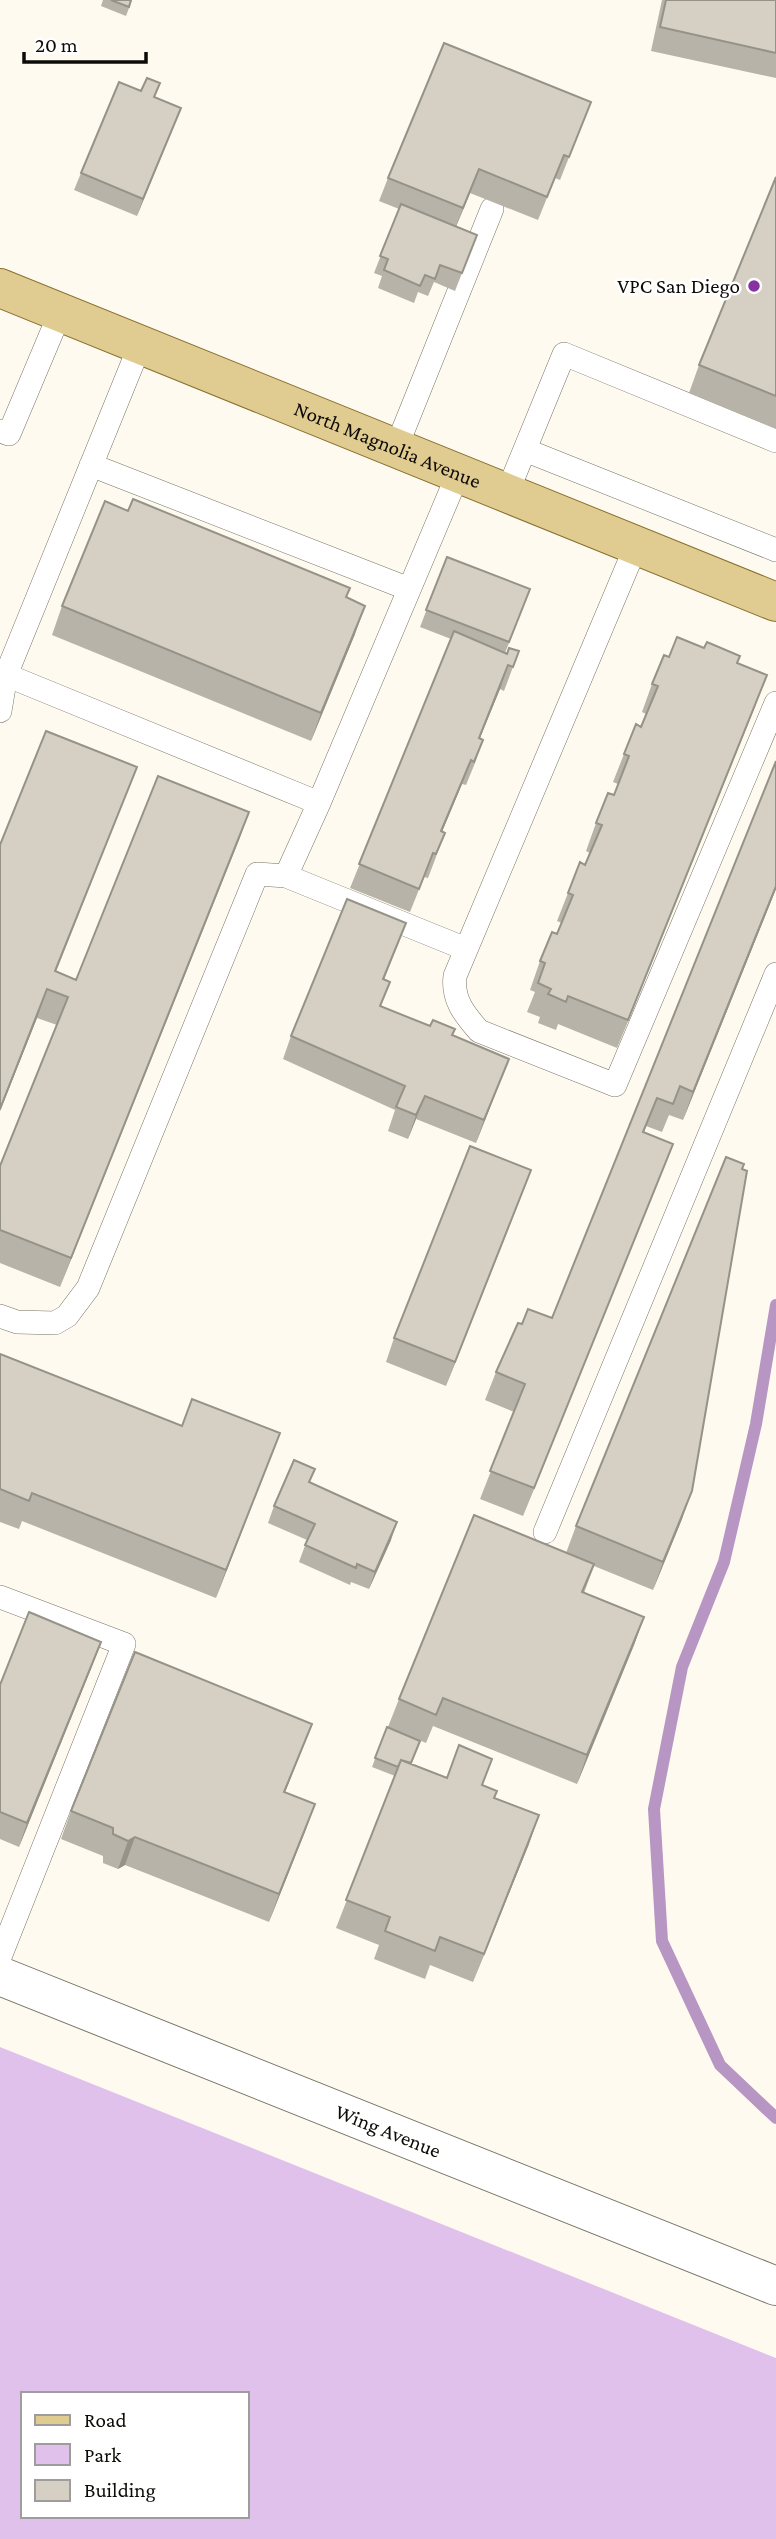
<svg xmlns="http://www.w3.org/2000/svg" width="776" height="2539" font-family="'Crimson Pro',serif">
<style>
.green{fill:#e0c1eb;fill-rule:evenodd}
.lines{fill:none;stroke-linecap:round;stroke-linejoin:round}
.stream{stroke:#b796c4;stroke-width:12}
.service-casing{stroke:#797468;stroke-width:24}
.minor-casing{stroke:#797468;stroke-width:40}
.primary-casing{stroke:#887130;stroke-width:40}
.service{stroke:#fff;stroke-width:23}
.minor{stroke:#fff;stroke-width:38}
.primary{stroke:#e0cb90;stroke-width:38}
.wall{fill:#b7b3a8}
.shaded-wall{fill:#959288}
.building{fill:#d5d0c3;stroke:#959288;stroke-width:2}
.poi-dot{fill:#8632a1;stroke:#fff;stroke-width:2.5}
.labels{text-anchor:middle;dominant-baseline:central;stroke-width:5;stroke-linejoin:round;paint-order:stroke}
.poi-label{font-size:21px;fill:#0d0b07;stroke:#fff;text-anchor:end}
.street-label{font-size:21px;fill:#0d0b07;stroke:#fff}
</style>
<rect width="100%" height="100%" fill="#fffaef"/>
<path class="green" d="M 0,2047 L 776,2358 L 776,2539 L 0,2539 ZM 23,2394 L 247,2394 L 247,2516 L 23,2516 Z"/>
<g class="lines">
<path class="stream" d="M 776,1305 L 756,1424 L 724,1562 L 682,1667 L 654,1809 L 662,1941 L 720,2065 L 776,2118"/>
<defs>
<path id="service" d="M 140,345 L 6,675 L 319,803 L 458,474
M 0,431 L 9,434 L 60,313
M 396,448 L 492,209
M 525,450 L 776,550
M 91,465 L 409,589
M 507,493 L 564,354 L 776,441
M 636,546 L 455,976 C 452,999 464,1014 479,1031 L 615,1085 L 776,703
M 0,711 L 6,675
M 319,803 L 286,876 L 466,949
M 0,1316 L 17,1322 L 55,1323 L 67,1316 L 88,1288 L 257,874 L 286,876
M 545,1532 L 776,974
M 0,1597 L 124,1644 L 0,1957"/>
<g id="minor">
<path id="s1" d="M 0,1976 L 776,2286"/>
</g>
<g id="primary">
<path id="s2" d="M 0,288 L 776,602"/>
</g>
</defs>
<use href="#service" class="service-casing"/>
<use href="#minor" class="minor-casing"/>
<use href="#primary" class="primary-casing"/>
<use href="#service" class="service"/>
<use href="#minor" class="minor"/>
<use href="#primary" class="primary"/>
</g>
<path class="wall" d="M 103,0 L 132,0 L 126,16 L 101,6 Z
M 662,0 L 776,0 L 776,78 L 651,51 Z
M 141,91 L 181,108 L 137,216 L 74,190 L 81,173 Z
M 591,102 L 560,180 L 555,178 L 538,220 L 470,193 L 456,227 L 477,235 L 455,291 L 434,282 L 428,296 L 418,292 L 414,303 L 378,288 L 382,276 L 374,273 L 399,209 L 379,201 L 388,178 Z
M 776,177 L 776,429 L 689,393 L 699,365 Z
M 447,557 L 530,589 L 505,653 L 507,654 L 519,651 L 504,691 L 500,689 L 480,738 L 483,740 L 475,763 L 466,785 L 462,784 L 442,832 L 436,857 L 428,878 L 424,877 L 410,912 L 350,888 L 451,639 L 420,627 Z
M 347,598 L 355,634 L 311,741 L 52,635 L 62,606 Z
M 669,657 L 737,663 L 756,704 L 617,1048 L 558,1024 L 556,1030 L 538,1023 L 540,1017 L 527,1012 L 535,992 L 530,990 L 540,961 L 557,934 L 562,923 L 557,921 L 568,893 L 585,865 L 590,853 L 586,851 L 596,823 L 614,795 L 618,784 L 613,782 L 624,754 L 641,727 L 646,714 L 642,712 L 652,684 Z
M 776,761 L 776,889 L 683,1120 L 669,1115 L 662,1132 L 646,1126 L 644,1132 L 673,1144 L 662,1172 L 523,1516 L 480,1499 L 514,1412 L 485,1400 L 496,1372 L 522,1324 L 552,1318 Z
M 137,767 L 56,972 L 76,980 L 249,812 L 60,1287 L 0,1263 L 0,1166 L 57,1025 L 37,1018 L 0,1111 L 0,845 Z
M 406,923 L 384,980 L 381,1006 L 509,1059 L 476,1143 L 416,1119 L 408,1139 L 388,1131 L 395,1110 L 283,1059 L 291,1036 Z
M 742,1169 L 682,1519 L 653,1590 L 594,1566 L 584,1593 L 644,1617 L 634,1645 L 577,1784 L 433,1726 L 426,1743 L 388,1727 L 399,1699 L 566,1553 L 576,1526 Z
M 522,1194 L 446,1386 L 386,1362 L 394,1338 Z
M 0,1354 L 182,1426 L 280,1433 L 216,1598 L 22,1521 L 19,1529 L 0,1522 Z
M 310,1482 L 391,1540 L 369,1589 L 351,1582 L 350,1585 L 299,1562 L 307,1540 L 268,1523 L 274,1506 Z
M 92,1666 L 19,1847 L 0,1839 L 0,1685 Z
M 387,1727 L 411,1764 L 447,1778 L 482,1785 L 494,1798 L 529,1844 L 473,1982 L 430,1965 L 425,1979 L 374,1959 L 379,1945 L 336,1928 L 395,1776 L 372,1767 Z
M 301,1752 L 285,1792 L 315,1804 L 269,1922 L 125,1865 L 118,1869 L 103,1863 L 103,1856 L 61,1839 L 71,1811 Z"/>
<path class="shaded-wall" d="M 181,108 L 174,125 L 137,216 L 143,199 Z
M 479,169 L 470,193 L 454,231 L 463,208 Z
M 365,606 L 355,634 L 311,741 L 321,713 Z
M 508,665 L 500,689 L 470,762 L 479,738 Z
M 767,675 L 756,704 L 617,1048 L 628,1020 Z
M 471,760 L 462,784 L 432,855 L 441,831 Z
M 137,767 L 126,795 L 48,990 L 55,971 Z
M 249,812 L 239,840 L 60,1287 L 71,1258 Z
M 776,886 L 776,889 L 683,1120 L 693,1092 Z
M 47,989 L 37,1018 L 0,1111 L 0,1109 Z
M 509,1059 L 500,1082 L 476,1143 L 484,1120 Z
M 425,1096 L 416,1119 L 408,1139 L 416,1115 Z
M 673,1144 L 662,1172 L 523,1516 L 534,1488 Z
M 531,1170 L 522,1194 L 446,1386 L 455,1362 Z
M 280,1433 L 269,1461 L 216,1598 L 226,1570 Z
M 692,1491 L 682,1519 L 653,1590 L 663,1562 Z
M 397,1522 L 391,1540 L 369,1589 L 375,1572 Z
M 644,1617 L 634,1645 L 577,1784 L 587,1755 Z
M 101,1642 L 92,1666 L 19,1847 L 27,1823 Z
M 312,1724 L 301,1752 L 274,1820 L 284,1792 Z
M 315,1804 L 305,1832 L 269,1922 L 279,1894 Z
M 539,1815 L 529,1844 L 473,1982 L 484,1954 Z
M 135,1837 L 125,1865 L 118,1869 L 128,1841 Z"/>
<path class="building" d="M 111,0 L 131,0 L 129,7 Z
M 666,0 L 776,0 L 776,53 L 660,27 Z
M 444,43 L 591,102 L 569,157 L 564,155 L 547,197 L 479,169 L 463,208 L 388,178 Z
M 147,78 L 160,83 L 154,97 L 181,108 L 143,199 L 81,173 L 119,82 L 141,91 Z
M 776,177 L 776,396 L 699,365 Z
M 401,204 L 477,235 L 462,273 L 440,265 L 435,279 L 425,275 L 420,286 L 384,270 L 388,259 L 380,256 Z
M 133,499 L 350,588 L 346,597 L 365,606 L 321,713 L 62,606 L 105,501 L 128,511 Z
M 447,557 L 530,589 L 509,642 L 426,610 Z
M 454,631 L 507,654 L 509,648 L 519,651 L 513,667 L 508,665 L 479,738 L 483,740 L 474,762 L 471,760 L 441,831 L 445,833 L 436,854 L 433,853 L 419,889 L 359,864 Z
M 677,637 L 704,648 L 707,642 L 740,656 L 737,663 L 767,675 L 628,1020 L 568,996 L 566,1002 L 548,994 L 551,989 L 538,983 L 545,963 L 540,961 L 552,932 L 557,934 L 573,895 L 568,893 L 580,862 L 585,865 L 602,825 L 596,823 L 608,793 L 614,795 L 629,756 L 624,754 L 636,724 L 641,727 L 658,686 L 652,684 L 664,655 L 669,657 Z
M 46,731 L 137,767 L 55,971 L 76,980 L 158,776 L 249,812 L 71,1258 L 0,1230 L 0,1166 L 68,997 L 47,989 L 0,1109 L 0,845 Z
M 776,761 L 776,886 L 693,1092 L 680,1086 L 673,1104 L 657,1098 L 643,1132 L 673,1144 L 534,1488 L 490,1471 L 525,1384 L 496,1372 L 518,1323 L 522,1324 L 528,1309 L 552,1318 Z
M 347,899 L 406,923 L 383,979 L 390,982 L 380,1006 L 430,1026 L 433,1020 L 455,1029 L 452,1035 L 509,1059 L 484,1120 L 425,1096 L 416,1115 L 396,1107 L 405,1086 L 291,1036 Z
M 470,1146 L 531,1170 L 455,1362 L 394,1338 Z
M 726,1157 L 744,1164 L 742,1169 L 747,1171 L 692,1491 L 663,1562 L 576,1526 Z
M 0,1354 L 182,1426 L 192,1399 L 280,1433 L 226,1570 L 32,1493 L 29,1501 L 0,1489 Z
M 294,1460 L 315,1469 L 309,1482 L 397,1522 L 375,1572 L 357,1564 L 356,1568 L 305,1545 L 315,1524 L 274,1506 Z
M 474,1515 L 594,1564 L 582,1592 L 644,1617 L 587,1755 L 443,1698 L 436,1715 L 399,1699 Z
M 29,1612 L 101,1642 L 27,1823 L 0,1812 L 0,1685 Z
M 135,1652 L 312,1724 L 284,1792 L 315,1804 L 279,1894 L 135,1837 L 128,1841 L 113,1834 L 113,1828 L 71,1811 Z
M 387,1727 L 420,1741 L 411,1763 L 401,1760 L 398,1767 L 375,1758 Z
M 459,1745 L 492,1759 L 482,1785 L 497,1791 L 494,1798 L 539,1815 L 484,1954 L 440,1937 L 435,1951 L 385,1931 L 390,1917 L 346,1900 L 401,1760 L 447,1778 Z"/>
<circle class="poi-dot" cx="754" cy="286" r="7"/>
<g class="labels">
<g class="poi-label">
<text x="740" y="286">VPC San Diego</text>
</g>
<g class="street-label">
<text stroke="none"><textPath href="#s2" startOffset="418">North Magnolia Avenue</textPath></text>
<text stroke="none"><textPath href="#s1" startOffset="418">Wing Avenue</textPath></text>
</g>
</g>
<rect x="21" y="2392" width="228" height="126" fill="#ffffff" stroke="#9e9d9c" stroke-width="2"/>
<rect x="35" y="2415" width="35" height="10" fill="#e0cb90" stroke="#9e9d9c" stroke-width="2"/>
<text x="84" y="2427" font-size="21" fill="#0d0b07">Road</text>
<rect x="35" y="2444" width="35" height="21" fill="#e0c1eb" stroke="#9e9d9c" stroke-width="2"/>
<text x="84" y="2462" font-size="21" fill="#0d0b07">Park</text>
<rect x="35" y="2480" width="35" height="21" fill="#d5d0c3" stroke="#9e9d9c" stroke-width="2"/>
<text x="84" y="2497" font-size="21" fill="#0d0b07">Building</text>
<path d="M24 52v10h122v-10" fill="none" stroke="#0d0b07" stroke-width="3.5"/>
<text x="35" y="52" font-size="21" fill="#0d0b07" stroke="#ffffff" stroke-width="5" paint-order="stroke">20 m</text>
</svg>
